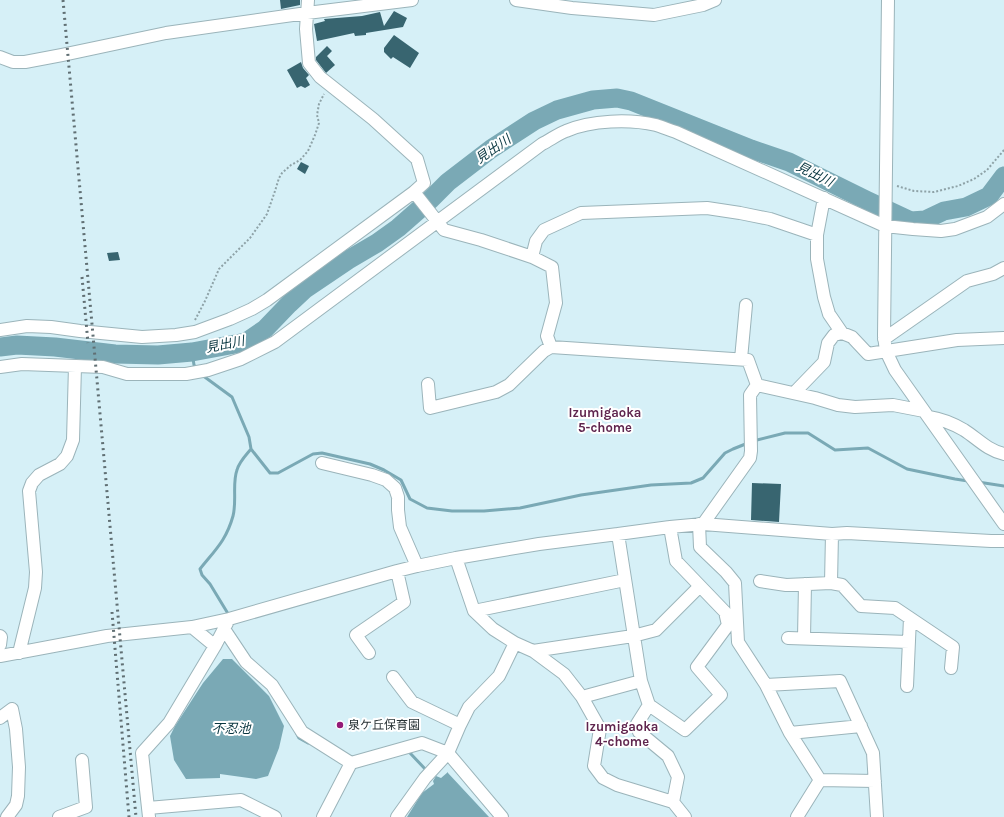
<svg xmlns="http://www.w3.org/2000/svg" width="1004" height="817" font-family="Karla,'Noto Sans JP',sans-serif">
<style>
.water{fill:#7aa9b5}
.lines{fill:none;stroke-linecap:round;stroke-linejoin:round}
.stream{stroke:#7aa9b5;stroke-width:3}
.river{stroke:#7aa9b5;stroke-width:19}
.building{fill:#386570}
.minor-casing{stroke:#9bb4ba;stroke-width:14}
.path{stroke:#8ea2a7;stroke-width:2;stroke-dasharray:2 2;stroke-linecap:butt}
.minor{stroke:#fff;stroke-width:12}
.rail{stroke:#606f73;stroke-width:3;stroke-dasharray:2 4;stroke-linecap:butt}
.poi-dot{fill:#941b77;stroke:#fff;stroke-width:1.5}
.labels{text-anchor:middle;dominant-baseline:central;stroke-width:4;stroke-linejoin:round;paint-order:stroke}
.poi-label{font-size:12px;fill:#293336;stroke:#fff;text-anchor:start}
.water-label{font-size:13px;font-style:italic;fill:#07353f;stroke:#fff}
.neighbourhood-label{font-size:13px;font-weight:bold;fill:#5f254e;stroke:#fff}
</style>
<rect width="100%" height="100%" fill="#d6f0f7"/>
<path class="water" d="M 223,659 L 232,659 L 269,696 L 284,726 L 279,748 L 268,776 L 256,779 L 220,774 L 220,778 L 186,779 L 174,760 L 170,736 L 175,726 L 203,683 Z
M 448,772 L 448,773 L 489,817 L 407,817 L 422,793 L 434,784 L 433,781 L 436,776 L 441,778 Z"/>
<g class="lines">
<path class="stream" d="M 192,352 L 194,365 L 197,369
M 202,375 L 232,397 L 249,437 L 251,449 L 270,473 L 278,473 L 313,454 L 322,453 L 370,464 L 384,470 L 401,480 L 410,499 L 427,508 L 452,511 L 484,511 L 520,508 L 581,495 L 651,485 L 691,483 L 703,478 L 725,453 L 733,449 L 748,443
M 753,441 L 785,433 L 808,433 L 835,450 L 868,448 L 907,469 L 955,479 L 968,481
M 978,482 L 1004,486
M 227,612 L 210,584 L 202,575 L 200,569 C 215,550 226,541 233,516 C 237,501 232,483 237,470 C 239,462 246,455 251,449
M 297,734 L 299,738 L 308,743
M 410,753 L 427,771"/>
<path class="river" d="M 0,347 L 17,345 L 55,347 L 115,354 L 158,355 L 192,352 L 246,342 L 265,329 L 289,304 L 305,289 L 348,260 L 377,243 L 398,228 L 431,199 L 448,182 L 491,149 L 534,121 L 557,110 L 593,100 L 617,98 L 631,101 L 751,149 L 789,162 L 866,200 L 911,221 L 925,220 L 944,211 L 966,207 L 989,196 L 1004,176"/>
</g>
<path class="building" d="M 280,0 L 300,0 L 300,5 L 281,9 Z
M 394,11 L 407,18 L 403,27 L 366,33 L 366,35 L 355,36 L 354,33 L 317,41 L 314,24 L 325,21 L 324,19 L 362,16 L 380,12 L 384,26 Z
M 394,35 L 419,53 L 410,68 L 393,57 L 391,59 L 384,52 L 384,48 Z
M 327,46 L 332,51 L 327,56 L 335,65 L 326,73 L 316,60 L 316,57 Z
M 301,62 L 303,68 L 309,75 L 306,78 L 310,85 L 305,88 L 301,86 L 297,88 L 287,70 Z
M 301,162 L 309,166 L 305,174 L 297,169 Z
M 118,252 L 120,260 L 109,261 L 107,253 Z
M 752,483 L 781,484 L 779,522 L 751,520 Z"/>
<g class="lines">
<defs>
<path id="minor" d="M 516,0 L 572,8 L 654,15 L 703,5 L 715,0
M 888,0 L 884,336 L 886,351 L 895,370 L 1004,524
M 0,57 L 13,62 L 25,62 L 62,55 L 166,33 L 307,13 L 412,0
M 414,192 L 444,230 L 481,240 L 532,257 L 552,267 L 556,303 L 547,336 L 551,347
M 824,198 L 817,235 L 817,259 L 824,297 L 829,314 L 842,333
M 532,257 L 536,241 L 544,230 L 581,213 L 707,208 L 740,213 L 770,219 L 817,235
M 0,330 L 27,326 L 51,327 L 80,331 L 142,337 L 176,335 L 195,332 L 230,319 L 252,309 L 267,300 L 414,192 L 424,183 L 417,159 L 373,119 L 320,77 L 309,63 L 306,29 L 308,0
M 884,339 L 967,281 L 993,274 L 1004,268
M 741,359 L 746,305
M 0,367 L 22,364 L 103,367 L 127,374 L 186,374 L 208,370 L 241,359 L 275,342 L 542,144 C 550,140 558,134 566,131 C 591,120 630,119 656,125 C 663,127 669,130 676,132 L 885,226 L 913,229 L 941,231 L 955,229 L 987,217 L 1004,204
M 428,384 L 430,408 L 496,392 L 509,385 L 544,351 L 551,347 L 748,360 L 757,385 L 750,395 L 751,451 L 750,458 L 703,524
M 757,385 L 815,398 L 838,405 L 855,407 L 893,405 L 924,411
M 794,393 L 824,362 L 828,343 L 834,335 L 842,333 L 852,337 L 868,354 L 957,340 L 1004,338
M 929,417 C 942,419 952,423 964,430 C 978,439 987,450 1004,454
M 322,463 L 372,475 L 386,480 L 395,488 L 398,497 L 398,510 L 400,527 L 417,566
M 699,524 L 700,547 L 726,572 L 735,583 L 738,642 L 766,685 L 790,733 L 820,780
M 618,534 L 641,681 L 649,705 L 685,730 L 721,695 L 697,667 L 728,625 L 725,612 L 676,561 L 670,527
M 456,558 L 474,611 L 493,629 L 515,643 L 533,651 L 564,674 L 582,697 L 600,729 L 594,766 L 603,778 L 617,785 L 673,802 L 685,817
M 760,581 L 786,585 L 831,583 L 842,585 L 861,606 L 895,608 L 953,647 L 951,668
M 831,583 L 832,534
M 474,611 L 625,580
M 192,627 L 215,646
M 224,629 L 246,662 L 272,685 L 302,732 L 351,763 L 422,743 L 448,753 L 502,817
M 0,636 L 1,637 L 0,645
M 788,638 L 909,642
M 804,638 L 805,584
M 533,651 L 633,636 L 656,630 L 700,586
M 19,653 L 35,588 L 36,572 L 29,491 L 32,483 L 39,475 L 60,464 L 67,456 L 73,440 L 75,366
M 369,653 L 356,635 L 404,602 L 397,571
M 0,656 L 107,636 L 192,627 L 229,619 L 397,571 L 417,566 L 456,558 L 539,544 L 618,534 L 670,527 L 703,524 L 832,534 L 847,533 L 991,541 L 1004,541
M 393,677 L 412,702 L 460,725
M 766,685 L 840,681 L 873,753 L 877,817
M 907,686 L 910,618
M 582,697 L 641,681
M 649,705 L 637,724 L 639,732 L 668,756 L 678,777 L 673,802
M 0,718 L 12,709 L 16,729 L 19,767 L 18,796 L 16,805 L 7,817
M 790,733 L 861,726
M 148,808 L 241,800 L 275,817
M 59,817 L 86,807 L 82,760
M 149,817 L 142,753 L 169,723 L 215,646 L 227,623
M 323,817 L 351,763
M 397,817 L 425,778 L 448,753 L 460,725 L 469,707 L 499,676 L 515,643
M 797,817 L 820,780 L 875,781"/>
</defs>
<use href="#minor" class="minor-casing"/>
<path class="path" d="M 897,186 L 914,191 L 934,192 L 958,186 L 974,179 L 987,170 L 1004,150
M 195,320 L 205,301 L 219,269 L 250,238 L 267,214 L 275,191 L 279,178 L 282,173 L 291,165 L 300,160 L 308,151 L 315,135 L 319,123 L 317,115 L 319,104 L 324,94"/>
<use href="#minor" class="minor"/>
<path class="rail" d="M 63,0 L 91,313 L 136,817
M 82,277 L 88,343
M 112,612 L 129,817"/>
</g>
<circle class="poi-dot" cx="340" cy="725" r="4"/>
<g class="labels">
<g class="poi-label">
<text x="348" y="725">泉ケ丘保育園</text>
</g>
<g class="water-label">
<text transform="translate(493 149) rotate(-35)">見出川</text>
<text transform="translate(815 174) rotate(26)">見出川</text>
<text transform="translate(225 344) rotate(-11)">見出川</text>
<text x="231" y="728">不忍池</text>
</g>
<g class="neighbourhood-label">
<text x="605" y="412">Izumigaoka<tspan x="605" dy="15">5-chome</tspan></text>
<text x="622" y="726">Izumigaoka<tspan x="622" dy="15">4-chome</tspan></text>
</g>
</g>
</svg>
